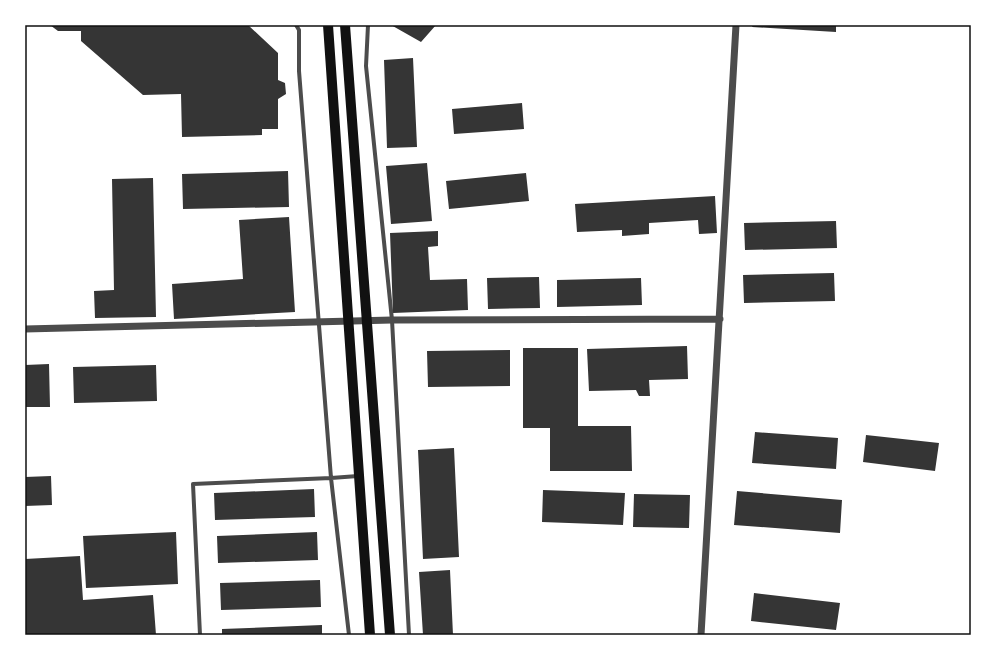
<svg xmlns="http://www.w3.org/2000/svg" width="996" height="660" font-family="'Sofia Sans Condensed',sans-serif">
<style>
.building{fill:#353535}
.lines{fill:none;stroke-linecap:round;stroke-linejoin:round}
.minor{stroke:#4c4c4c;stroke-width:4}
.tertiary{stroke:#4c4c4c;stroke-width:7}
.primary{stroke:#111;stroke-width:10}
.neatline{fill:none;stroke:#111;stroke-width:1.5}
</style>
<rect width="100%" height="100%" fill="#fff"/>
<path class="building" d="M 50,25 L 215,25 L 216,26 L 218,25 L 232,25 L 233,26 L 234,25 L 248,25 L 278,53 L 278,80 L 285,83 L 286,94 L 278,99 L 278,129 L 262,129 L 262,135 L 182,137 L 181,94 L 143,95 L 81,41 L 81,31 L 58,31 Z
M 391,25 L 436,25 L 421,42 Z
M 753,25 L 836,25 L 836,32 L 752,27 Z
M 413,58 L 417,147 L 387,148 L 384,60 Z
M 522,103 L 524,129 L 454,134 L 452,109 Z
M 427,163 L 432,221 L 391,224 L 386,166 Z
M 288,171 L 289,207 L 183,209 L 182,174 Z
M 526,173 L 529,201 L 449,209 L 446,181 Z
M 153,178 L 156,317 L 95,318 L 94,291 L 114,290 L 112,179 Z
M 715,196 L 717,233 L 699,234 L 698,220 L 649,223 L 649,234 L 622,236 L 622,230 L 577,232 L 575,204 Z
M 289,217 L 295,312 L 174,319 L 172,284 L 243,279 L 239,220 Z
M 836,221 L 837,248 L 745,250 L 744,223 Z
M 438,231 L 438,246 L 428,247 L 430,280 L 467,279 L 468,310 L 393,313 L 390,233 Z
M 834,273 L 835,301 L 744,303 L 743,275 Z
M 539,277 L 540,308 L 488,309 L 487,278 Z
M 641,278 L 642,305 L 557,307 L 557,280 Z
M 687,346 L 688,379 L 649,380 L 650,396 L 639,396 L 636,390 L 589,391 L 587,349 Z
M 523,348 L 578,348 L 578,426 L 631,426 L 632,471 L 550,471 L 550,428 L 523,428 Z
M 510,350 L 510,386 L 428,387 L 427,351 Z
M 49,364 L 50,407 L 25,407 L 25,365 Z
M 156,365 L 157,401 L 74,403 L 73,367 Z
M 755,432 L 838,438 L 836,469 L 752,463 Z
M 866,435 L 939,443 L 935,471 L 863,462 Z
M 454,448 L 459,557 L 423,559 L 418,450 Z
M 51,476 L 52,505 L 25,506 L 25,477 Z
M 314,489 L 315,517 L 215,520 L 214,493 Z
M 543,490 L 625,493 L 623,525 L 542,522 Z
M 737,491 L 842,500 L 840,533 L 734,525 Z
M 634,494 L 690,495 L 689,528 L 633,527 Z
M 176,532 L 178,584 L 86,588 L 83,536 Z
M 317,532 L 318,560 L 218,563 L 217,536 Z
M 80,556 L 83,600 L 153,595 L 156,635 L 25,635 L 25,559 Z
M 450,570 L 453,635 L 423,635 L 419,572 Z
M 320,580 L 321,607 L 221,610 L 220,583 Z
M 754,593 L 840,603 L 836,630 L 751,621 Z
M 322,625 L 322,635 L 222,635 L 222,629 Z"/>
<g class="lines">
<path class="minor" d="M 296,25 L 299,30 L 299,71 L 331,478 L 349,635
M 368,25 L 366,66 L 392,320 L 409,635
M 200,635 L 193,484 L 331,478 L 358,476"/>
<path class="tertiary" d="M 25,329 L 392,320 L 720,319
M 701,635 L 736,25"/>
<path class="primary" d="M 328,25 L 370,635
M 345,25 L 390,635"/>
</g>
<rect width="996" height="660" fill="none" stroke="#ffffff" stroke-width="52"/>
<rect x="26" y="26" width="944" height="608" class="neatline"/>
</svg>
